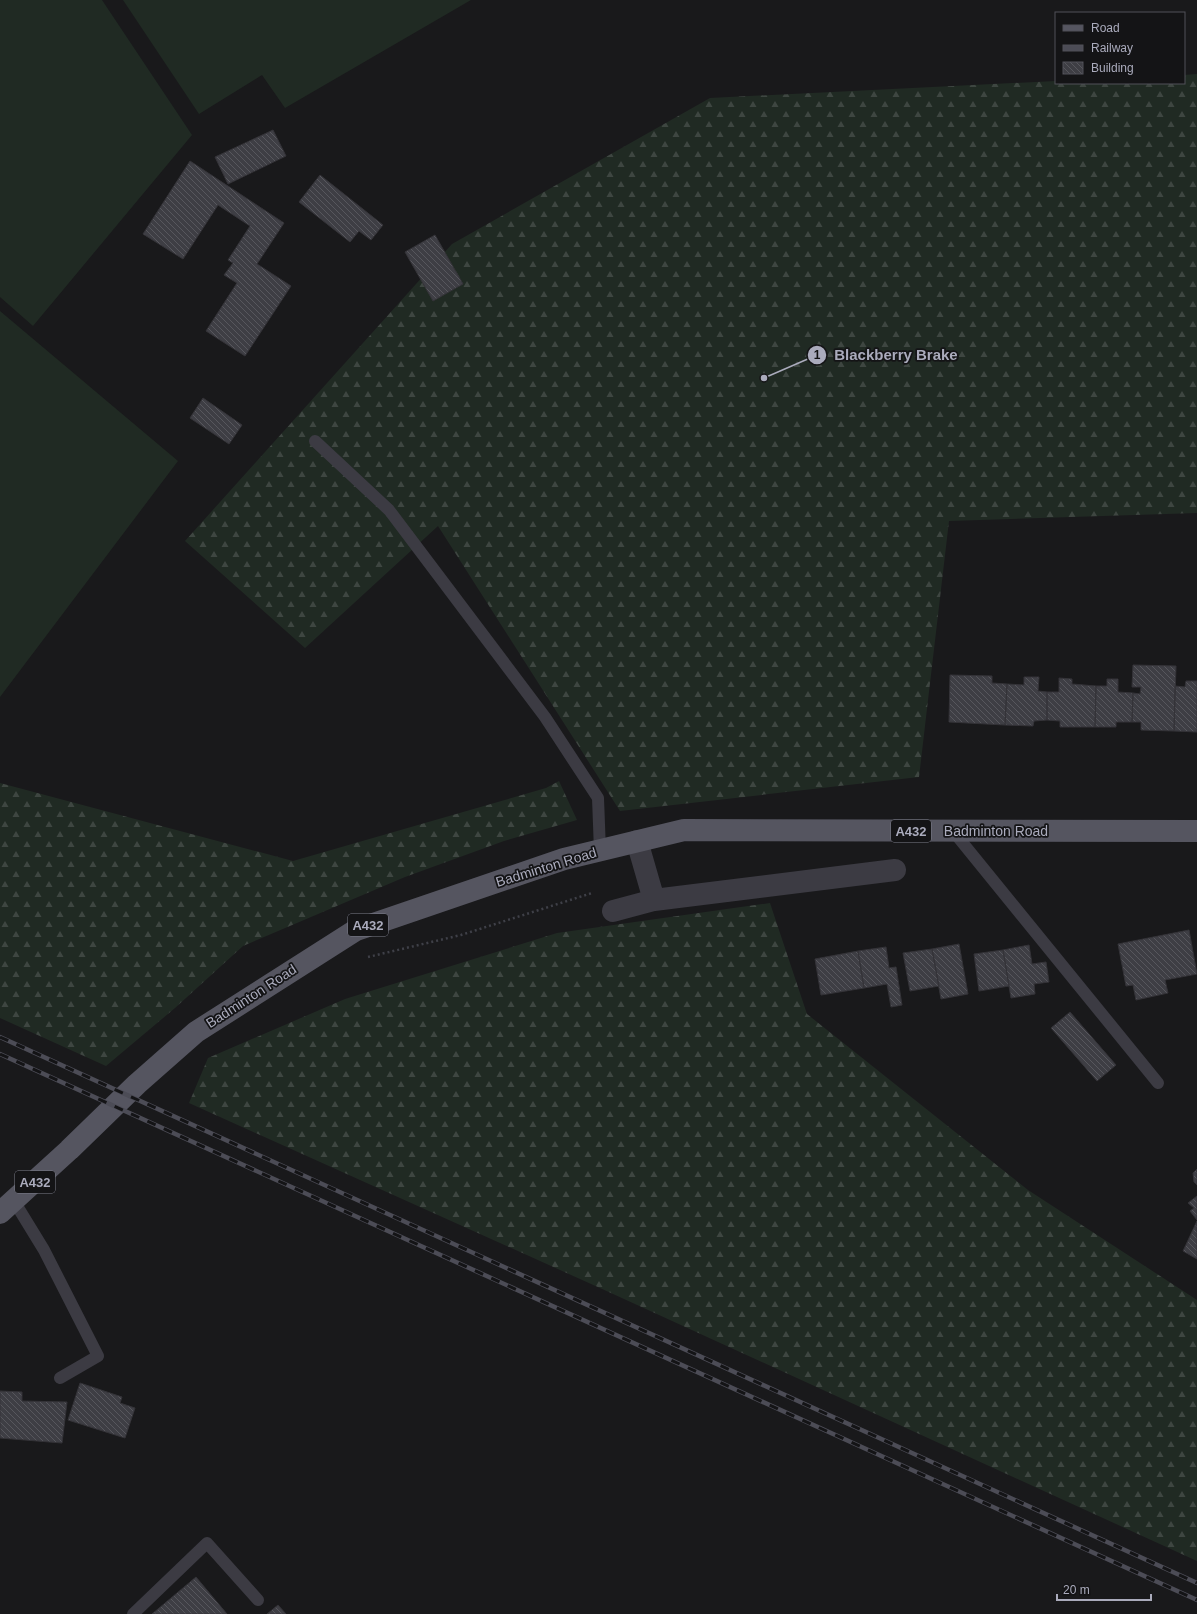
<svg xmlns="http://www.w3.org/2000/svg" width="1197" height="1614" font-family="Arial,sans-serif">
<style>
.grass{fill:#202a23}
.forest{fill:url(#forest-firs)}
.building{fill:url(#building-back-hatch);stroke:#343338}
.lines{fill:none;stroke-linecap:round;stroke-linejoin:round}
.path{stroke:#3f4048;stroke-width:2.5;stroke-dasharray:2 3;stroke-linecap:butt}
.service{stroke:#3c3b43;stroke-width:12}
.minor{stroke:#3c3b43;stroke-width:22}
.primary{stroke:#555560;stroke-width:22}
.rail-casing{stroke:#4c4c56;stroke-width:4.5}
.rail{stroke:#141416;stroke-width:3;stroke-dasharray:9;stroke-linecap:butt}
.labels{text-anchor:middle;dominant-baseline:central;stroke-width:3.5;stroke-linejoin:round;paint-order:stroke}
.shield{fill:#141416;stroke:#7d7e8a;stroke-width:1}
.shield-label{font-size:13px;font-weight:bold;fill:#aaabbc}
.street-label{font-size:14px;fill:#aaabbc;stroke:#141416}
.leader{fill:none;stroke:#aaabbc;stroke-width:1.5}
.callout-dot{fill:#aaabbc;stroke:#141416;stroke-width:1.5}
.mark-label{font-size:12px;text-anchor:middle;font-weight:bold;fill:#111}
.callout-label{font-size:15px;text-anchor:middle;font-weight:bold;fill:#aaabbc;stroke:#141416;stroke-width:3.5;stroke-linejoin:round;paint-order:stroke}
</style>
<defs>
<pattern id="forest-firs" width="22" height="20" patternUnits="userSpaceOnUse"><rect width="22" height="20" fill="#202a23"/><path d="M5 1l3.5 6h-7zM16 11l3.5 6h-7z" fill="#3e4641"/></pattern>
<pattern id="building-back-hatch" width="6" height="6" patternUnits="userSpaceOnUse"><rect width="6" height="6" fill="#3e3e44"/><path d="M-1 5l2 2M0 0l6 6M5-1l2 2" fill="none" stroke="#57575d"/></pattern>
</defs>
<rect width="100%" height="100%" fill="#19191b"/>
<path class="grass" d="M 0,0 L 102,0 L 192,135 L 33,326 L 0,297 Z
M 123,0 L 471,0 L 285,108 L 262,75 L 199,114 Z
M 0,311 L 178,461 L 0,697 Z"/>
<path class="forest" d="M 1197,74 L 1197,513 L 949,521 L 919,777 L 620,811 L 438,526 L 305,648 L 185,541 L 452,244 L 710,98 L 1056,81 L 1056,83 L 1184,83 L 1184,75 Z
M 559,781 L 577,820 L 504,841 L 405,877 L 243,946 L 175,1008 L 106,1066 L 0,1018 L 0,783 L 293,861 L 546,788 Z
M 770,903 L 807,1014 L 1028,1190 L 1197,1300 L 1197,1561 L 600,1288 L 189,1103 L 208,1058 L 345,999 L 557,933 Z"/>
<path class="building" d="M 273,130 L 286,156 L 228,184 L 215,157 Z
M 190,161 L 284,223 L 257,264 L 291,286 L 245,356 L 206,331 L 237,283 L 224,275 L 233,263 L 228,260 L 250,226 L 218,205 L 183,259 L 143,234 Z
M 320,175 L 383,225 L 371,240 L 359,231 L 350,242 L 299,202 Z
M 435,235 L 463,284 L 433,301 L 405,252 Z
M 203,398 L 242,425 L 229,444 L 190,418 Z
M 1133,665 L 1176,666 L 1174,731 L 1141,730 L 1141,722 L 1132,722 L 1133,693 L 1140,694 L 1141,687 L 1132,687 Z
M 950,675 L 992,676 L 992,683 L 1007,684 L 1005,725 L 949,722 Z
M 1024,677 L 1039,677 L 1038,691 L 1047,692 L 1047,720 L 1034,721 L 1033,726 L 1005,725 L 1007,684 L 1024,685 Z
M 1059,678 L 1072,679 L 1072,684 L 1096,686 L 1095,727 L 1060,727 L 1060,721 L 1047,720 L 1047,692 L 1059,692 Z
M 1107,679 L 1118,679 L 1118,692 L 1133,693 L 1132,722 L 1116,722 L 1116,727 L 1095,727 L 1096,686 L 1107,686 Z
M 1186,681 L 1197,681 L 1197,732 L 1174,731 L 1175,686 L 1185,687 Z
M 1189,930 L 1197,974 L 1165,980 L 1168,993 L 1136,1000 L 1133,985 L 1126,986 L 1118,944 Z
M 959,944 L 968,994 L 941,999 L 932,949 Z
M 1029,945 L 1032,964 L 1046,962 L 1049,982 L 1034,984 L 1035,994 L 1011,998 L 1003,950 Z
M 886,947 L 889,968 L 896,967 L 902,1005 L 891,1007 L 887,984 L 864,988 L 858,951 Z
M 932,949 L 939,986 L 910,991 L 903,953 Z
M 1003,950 L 1009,986 L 979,991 L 974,954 Z
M 858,951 L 864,988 L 821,995 L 815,959 Z
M 1070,1012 L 1116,1065 L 1097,1081 L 1051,1028 Z
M 1197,1169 L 1197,1185 L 1194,1182 L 1193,1173 Z
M 1197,1196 L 1197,1220 L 1190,1211 L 1194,1208 L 1188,1203 Z
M 1197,1221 L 1197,1259 L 1183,1251 Z
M 80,1383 L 122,1397 L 120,1403 L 135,1408 L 125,1438 L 68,1420 Z
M 0,1391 L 22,1392 L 22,1401 L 67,1402 L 62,1443 L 0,1438 Z
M 196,1577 L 227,1614 L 152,1614 Z
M 278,1605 L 286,1614 L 267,1614 Z"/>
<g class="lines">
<path class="path" d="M 368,957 L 461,935 L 592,893"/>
<path class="service" d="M 315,441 L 389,510 L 545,717 L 598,798 L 600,851
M 953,831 L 1158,1083
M 14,1201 L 44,1250 L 98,1356 L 60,1378
M 133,1614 L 207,1543 L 258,1600"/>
<path class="minor" d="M 637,841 L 654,900 L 895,870
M 613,911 L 654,900"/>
<path class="primary" d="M 0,1213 L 69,1150 L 137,1084 L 196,1032 L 356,930 L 564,859 L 684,830 L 1197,831"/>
<defs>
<path id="rail" d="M 0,1037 L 1197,1583
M 0,1054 L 1197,1600"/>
</defs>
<use href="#rail" class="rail-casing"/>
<use href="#rail" class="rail"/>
</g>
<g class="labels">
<g class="shield">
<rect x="891" y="820" width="40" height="22" rx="3"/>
<rect x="348" y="914" width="40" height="22" rx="3"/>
<rect x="15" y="1171" width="40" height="22" rx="3"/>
</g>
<g class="shield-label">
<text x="911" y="831">A432</text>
<text x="368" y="925">A432</text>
<text x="35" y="1182">A432</text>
</g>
<g class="street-label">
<text x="996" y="831">Badminton Road</text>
<text transform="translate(546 867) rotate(-17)">Badminton Road</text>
<text transform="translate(251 996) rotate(-33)">Badminton Road</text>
</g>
</g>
<path class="leader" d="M764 378L817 355"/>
<g class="callout-dot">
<circle cx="764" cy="378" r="4"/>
<circle cx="817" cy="355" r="10"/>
</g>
<g class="mark-label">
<text x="817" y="359">1</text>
</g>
<g class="callout-label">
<text x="896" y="360">Blackberry Brake</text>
</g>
<rect x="1055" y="12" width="130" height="72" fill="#141416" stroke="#505058"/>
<rect x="1063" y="25" width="20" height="6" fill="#555560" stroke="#505058"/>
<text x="1091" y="32" font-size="12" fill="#aaabbc">Road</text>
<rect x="1063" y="45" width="20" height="6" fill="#4c4c56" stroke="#505058"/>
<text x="1091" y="52" font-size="12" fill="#aaabbc">Railway</text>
<rect x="1063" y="62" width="20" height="12" fill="url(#building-back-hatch)" stroke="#505058"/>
<text x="1091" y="72" font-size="12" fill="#aaabbc">Building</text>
<path d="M1057 1594v6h94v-6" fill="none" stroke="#aaabbc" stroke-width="2"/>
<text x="1063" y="1594" font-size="12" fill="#aaabbc" stroke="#141416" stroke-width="3" paint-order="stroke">20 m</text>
</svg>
